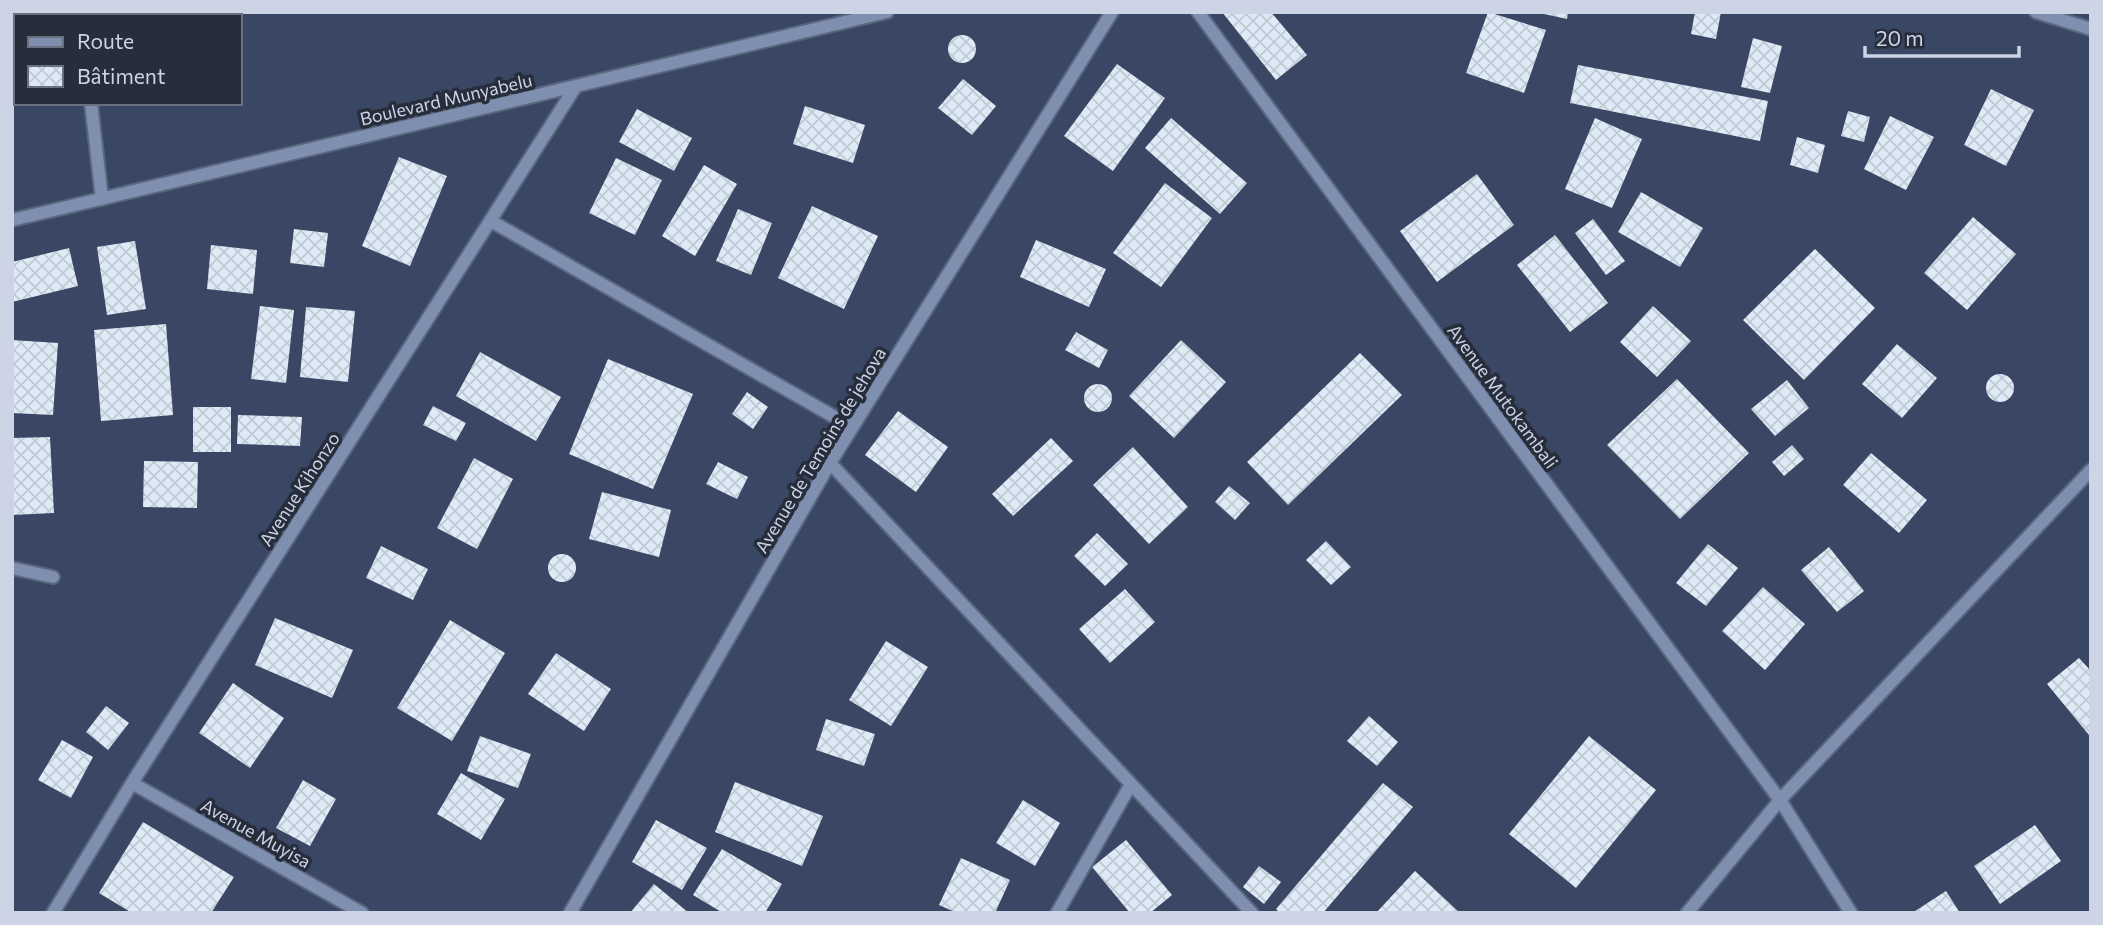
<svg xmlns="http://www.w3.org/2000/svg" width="2103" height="925" font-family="Commissioner,sans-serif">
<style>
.building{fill:url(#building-cross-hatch)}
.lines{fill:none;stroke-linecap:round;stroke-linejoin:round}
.minor-casing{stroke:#5a657e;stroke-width:16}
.minor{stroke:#7f8fb0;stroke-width:12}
.labels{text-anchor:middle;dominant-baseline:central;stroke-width:7;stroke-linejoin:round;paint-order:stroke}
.street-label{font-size:18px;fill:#ccd4e6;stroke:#272d3b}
</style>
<defs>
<pattern id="building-cross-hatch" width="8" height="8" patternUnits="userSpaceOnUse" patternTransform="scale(1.75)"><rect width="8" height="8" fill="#deebf6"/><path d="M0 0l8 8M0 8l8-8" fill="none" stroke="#bec9d3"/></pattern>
</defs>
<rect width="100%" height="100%" fill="#394764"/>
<path class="building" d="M 1222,12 L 1271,12 L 1307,55 L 1276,80 Z
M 1488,12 L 1546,30 L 1524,93 L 1466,73 Z
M 1535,12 L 1568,12 L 1567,19 Z
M 1695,12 L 1721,12 L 1716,39 L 1691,34 Z
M948 49a14 14 0 1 1 28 0a14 14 0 1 1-28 0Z
M 1753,38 L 1782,46 L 1770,93 L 1741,87 Z
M 1117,64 L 1165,98 L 1113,171 L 1064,136 Z
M 1578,65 L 1768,101 L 1760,141 L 1570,103 Z
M 963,79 L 996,106 L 972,135 L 938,108 Z
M 1991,89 L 2034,110 L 2006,166 L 1964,145 Z
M 805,106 L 865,125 L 853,163 L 793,144 Z
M 637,109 L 692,138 L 674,171 L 619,142 Z
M 1848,111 L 1870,117 L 1864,142 L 1841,136 Z
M 1890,116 L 1934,137 L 1906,190 L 1864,169 Z
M 1171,118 L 1247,183 L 1220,214 L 1145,148 Z
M 1595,118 L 1642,139 L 1612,208 L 1565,189 Z
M 1797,137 L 1825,145 L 1818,173 L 1790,165 Z
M 399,157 L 447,176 L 410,266 L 362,246 Z
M 616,158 L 662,180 L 635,235 L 589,213 Z
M 704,165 L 737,184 L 695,256 L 662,236 Z
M 1477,174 L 1514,225 L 1437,282 L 1400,231 Z
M 1165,183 L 1212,218 L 1161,287 L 1113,253 Z
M 1641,192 L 1703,228 L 1680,267 L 1618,232 Z
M 812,206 L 878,236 L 844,309 L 778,278 Z
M 738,209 L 772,223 L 751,275 L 716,261 Z
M 1973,217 L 2016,254 L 1967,310 L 1924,273 Z
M 1593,219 L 1625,261 L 1606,275 L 1575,233 Z
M 294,229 L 328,233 L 324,267 L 290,263 Z
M 1555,235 L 1608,303 L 1570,332 L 1517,265 Z
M 1036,240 L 1106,269 L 1089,307 L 1020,277 Z
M 135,241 L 146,309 L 107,315 L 97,247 Z
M 211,245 L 257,250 L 253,294 L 207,289 Z
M 69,248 L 78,286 L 12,302 L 12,262 Z
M 1815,249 L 1875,308 L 1804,380 L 1743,320 Z
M 260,306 L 294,310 L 286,383 L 251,379 Z
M 1653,306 L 1691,341 L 1657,377 L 1620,342 Z
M 306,307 L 355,311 L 348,382 L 300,377 Z
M 166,324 L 173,415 L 101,421 L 94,330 Z
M 1076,332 L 1108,350 L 1099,368 L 1065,350 Z
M 12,340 L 58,343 L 53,415 L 12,413 Z
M 1181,340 L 1226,382 L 1174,438 L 1129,396 Z
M 1897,344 L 1937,378 L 1902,418 L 1862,384 Z
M 480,352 L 561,397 L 536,441 L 456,396 Z
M 1360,353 L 1402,395 L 1288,505 L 1247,462 Z
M 608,359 L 693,394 L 653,489 L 569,454 Z
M1986 388a14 14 0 1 1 28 0a14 14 0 1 1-28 0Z
M 1677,379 L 1749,453 L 1680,519 L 1607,445 Z
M 1787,380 L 1809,408 L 1775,436 L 1751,409 Z
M1084 398a14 14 0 1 1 28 0a14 14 0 1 1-28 0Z
M 747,392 L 768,407 L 753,429 L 732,414 Z
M 433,406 L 466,423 L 456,441 L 423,425 Z
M 193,407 L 231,407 L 231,452 L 193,452 Z
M 898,411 L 948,447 L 916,492 L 865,455 Z
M 238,415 L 302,417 L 300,446 L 237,444 Z
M 50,437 L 54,513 L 12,515 L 12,438 Z
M 1051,438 L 1073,461 L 1013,516 L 992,494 Z
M 1792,445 L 1804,459 L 1784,476 L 1772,462 Z
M 1133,447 L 1188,507 L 1149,544 L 1093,485 Z
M 1871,453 L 1927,500 L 1899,533 L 1843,485 Z
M 474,458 L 513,479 L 477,549 L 437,528 Z
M 144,461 L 198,462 L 197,508 L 143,507 Z
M 718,462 L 748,477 L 737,499 L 706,484 Z
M 1229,486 L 1250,503 L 1235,520 L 1215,502 Z
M 602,492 L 671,510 L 659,557 L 589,539 Z
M 1097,533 L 1128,564 L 1105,586 L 1074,556 Z
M 1326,541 L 1351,567 L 1331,585 L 1306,560 Z
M 1708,544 L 1738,568 L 1706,606 L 1676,583 Z
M 381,546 L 428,569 L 413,600 L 366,578 Z
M 1829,547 L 1864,591 L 1837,612 L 1801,570 Z
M548 568a14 14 0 1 1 28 0a14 14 0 1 1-28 0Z
M 1763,587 L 1805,624 L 1765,670 L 1722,631 Z
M 1125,589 L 1155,622 L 1110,663 L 1079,629 Z
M 275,618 L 353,650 L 332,698 L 255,665 Z
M 450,620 L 505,653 L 452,741 L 397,708 Z
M 886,641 L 928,667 L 891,726 L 849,700 Z
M 556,653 L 611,689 L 584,731 L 528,694 Z
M 2079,658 L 2091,671 L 2089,735 L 2047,684 Z
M 233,683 L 284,718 L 250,768 L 199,733 Z
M 106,706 L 129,723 L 108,750 L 86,732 Z
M 1369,716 L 1398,742 L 1377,766 L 1347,741 Z
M 826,719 L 875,734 L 864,766 L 816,750 Z
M 480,736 L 531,754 L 518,788 L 467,771 Z
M 1589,736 L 1656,790 L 1576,888 L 1509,834 Z
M 62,740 L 93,757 L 71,798 L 38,780 Z
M 461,773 L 505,799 L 481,840 L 437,814 Z
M 303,780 L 336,799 L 310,846 L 276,828 Z
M 735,782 L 823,816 L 802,866 L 715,832 Z
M 1383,783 L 1413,807 L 1323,913 L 1280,913 L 1276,909 Z
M 1023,800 L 1060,823 L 1035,866 L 996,843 Z
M 656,820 L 707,848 L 682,890 L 632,862 Z
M 143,822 L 234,877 L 211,913 L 132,913 L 99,893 Z
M 2035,825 L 2061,861 L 2000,904 L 1974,866 Z
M 1126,840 L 1172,895 L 1150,913 L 1130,913 L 1092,867 Z
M 722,849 L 782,884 L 765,913 L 723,913 L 693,895 Z
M 961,858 L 1010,880 L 995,913 L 957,913 L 939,905 Z
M 1259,866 L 1281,882 L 1264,904 L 1243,887 Z
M 1415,871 L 1460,913 L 1376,913 Z
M 654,884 L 689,913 L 630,913 Z
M 1946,891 L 1960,913 L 1912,913 Z"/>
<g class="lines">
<defs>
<path id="minor" d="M 80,12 L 81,16
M 1198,12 L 1780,800 L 1851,913
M 2036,12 L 2091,29
M 91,103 L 102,199
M 12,220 L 887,12
M 491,221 L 852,427
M 830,463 L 1252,913
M 12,568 L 53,577
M 132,783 L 362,913
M 53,913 L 132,783 L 576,86
M 570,913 L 830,463 L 1112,12
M 1057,913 L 1130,786
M 1687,913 L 1780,800 L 2091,470"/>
</defs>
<use href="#minor" class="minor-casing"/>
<use href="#minor" class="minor"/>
</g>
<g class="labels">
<g class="street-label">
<text transform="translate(446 99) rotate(-13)">Boulevard Munyabelu</text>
<text transform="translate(1503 396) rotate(54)">Avenue Mutokambali</text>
<text transform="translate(820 450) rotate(-59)">Avenue de Temoins de jehova</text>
<text transform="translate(299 489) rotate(-57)">Avenue Kihonzo</text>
<text transform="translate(256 833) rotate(29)">Avenue Muyisa</text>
</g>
</g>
<rect width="2103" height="925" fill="none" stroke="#ccd4e6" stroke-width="28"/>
<rect x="14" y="14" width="228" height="91" fill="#272d3b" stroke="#69707f" stroke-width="2"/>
<rect x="28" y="37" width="35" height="10" fill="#7f8fb0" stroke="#69707f" stroke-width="2"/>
<text x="77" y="49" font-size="21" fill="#ccd4e6">Route</text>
<rect x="28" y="66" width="35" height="21" fill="url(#building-cross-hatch)" stroke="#69707f" stroke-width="2"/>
<text x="77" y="84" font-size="21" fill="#ccd4e6">Bâtiment</text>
<path d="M1865 46v10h154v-10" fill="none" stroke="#ccd4e6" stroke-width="3.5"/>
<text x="1876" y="46" font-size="21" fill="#ccd4e6" stroke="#272d3b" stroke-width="5" paint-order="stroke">20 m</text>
</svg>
